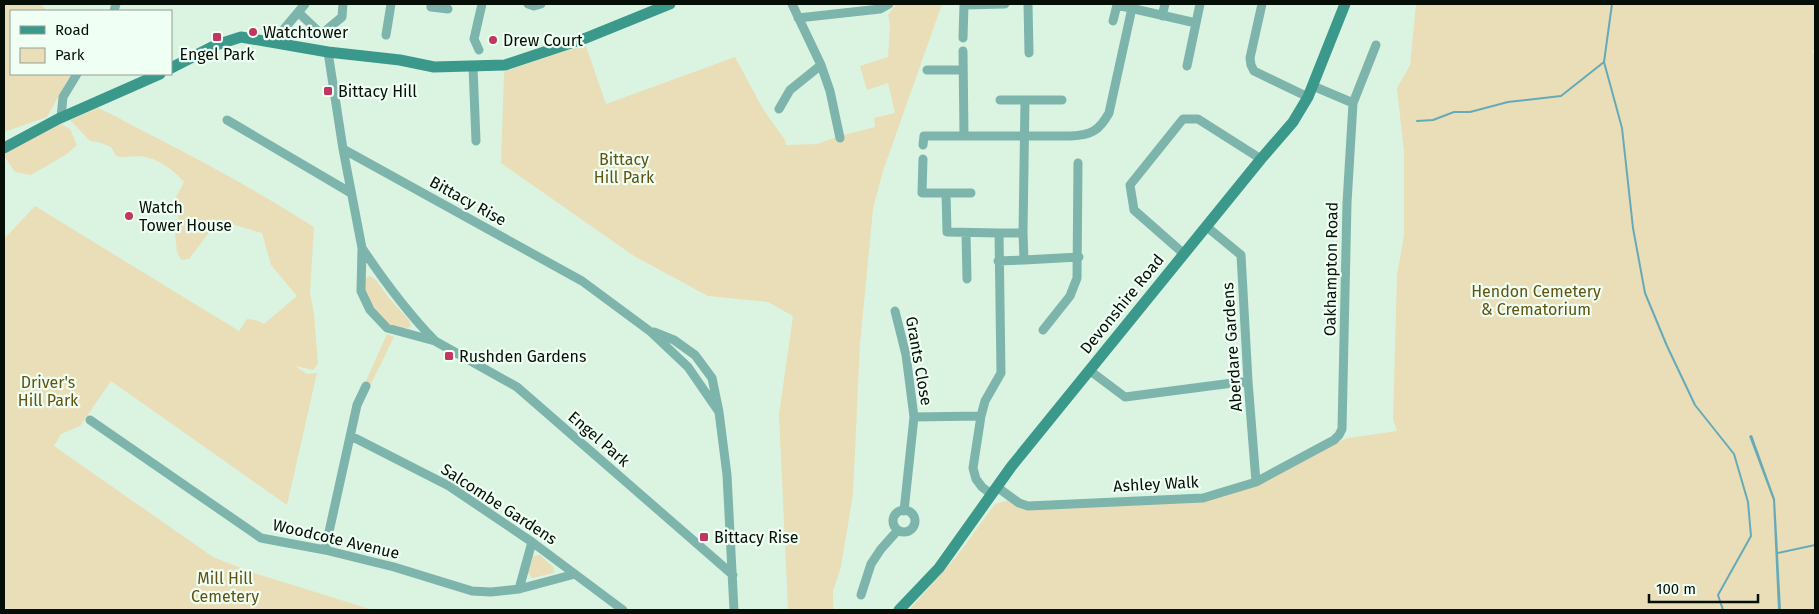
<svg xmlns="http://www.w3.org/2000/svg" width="1819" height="614" font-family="'Fira Sans',sans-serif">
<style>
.green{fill:#e9deb7}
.water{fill:#65aab9}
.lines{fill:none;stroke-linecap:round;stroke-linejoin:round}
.stream{stroke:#65aab9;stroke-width:2}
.street{stroke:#7db5ac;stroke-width:9}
.secondary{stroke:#3b998c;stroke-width:11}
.poi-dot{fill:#c43662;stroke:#effff3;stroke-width:2}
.labels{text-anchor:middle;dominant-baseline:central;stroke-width:4.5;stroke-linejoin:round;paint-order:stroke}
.poi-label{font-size:16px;fill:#060e08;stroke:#effff3;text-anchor:start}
.park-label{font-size:16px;fill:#625211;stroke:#effff3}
.street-label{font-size:16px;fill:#060e08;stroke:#effff3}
</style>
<rect width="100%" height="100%" fill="#dbf4e1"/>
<path class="green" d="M 4,4 L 40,4 L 48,11 L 11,11 L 11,74 L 71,74 L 47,117 L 4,132 Z
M 896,4 L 942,4 L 883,171 L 873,209 L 860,344 L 853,494 L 841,567 L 833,591 L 833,606 L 835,610 L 788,610 L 779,414 L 793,316 L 768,302 L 708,296 L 634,256 L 501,163 L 504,72 L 564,51 L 586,46 L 606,104 L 735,57 L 763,109 L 785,140 L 786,145 L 817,144 L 840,136 L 875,127 L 874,118 L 895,113 L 888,83 L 867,90 L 860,66 L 888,57 L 890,24 L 888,15 Z
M 1416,4 L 1815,4 L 1815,47 L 1812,52 L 1815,54 L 1815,610 L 909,610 L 956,557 L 995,504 L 1009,500 L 1029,510 L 1203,498 L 1257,485 L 1322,448 L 1348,438 L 1397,431 L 1393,419 L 1397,275 L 1404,235 L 1404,152 L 1397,88 L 1410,65 Z
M 98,108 C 117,116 134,127 153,136 C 208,164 262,194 314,227 L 310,293 L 314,314 L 318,364 L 313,370 L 295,366 L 307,374 L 317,373 L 287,505 L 111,381 L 80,426 L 61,434 L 54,446 L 213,557 L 251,572 L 373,610 L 4,610 L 4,239 L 35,206 L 239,331 L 247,319 L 256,320 L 264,324 L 297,296 L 271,265 L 262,233 L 235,225 L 217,222 L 189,259 L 181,260 L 177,252 L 175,234 L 178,221 L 176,197 L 184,182 C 173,169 157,158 140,156 C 131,156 124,158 116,156 L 111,147 L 98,142 L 90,141 L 70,120 Z
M 58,122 L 70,129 L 77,145 L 67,154 L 31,175 L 15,172 L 4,156 L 7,150 Z
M 370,276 L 376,280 L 389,298 L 409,320 L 411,326 C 396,338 370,308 366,295 C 364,290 365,283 365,278 Z
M 387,334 L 394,337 L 370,386 L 365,383 Z
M 540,555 L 554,568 L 554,573 L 532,578 L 528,573 L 533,556 Z"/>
<path class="water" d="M 1752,435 L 1775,499 L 1778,552 L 1815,544 L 1815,546 L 1778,554 L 1781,610 L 1778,610 L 1773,500 L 1749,436 Z"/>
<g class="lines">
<path class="stream" d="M 1612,4 L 1604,62 L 1622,128 L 1633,228 L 1645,293 L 1667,346 L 1695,405 L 1734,454 L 1748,502 L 1751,536 L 1718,595 L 1723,610
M 1417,121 L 1433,120 L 1454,112 L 1470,112 L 1508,102 L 1561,96 L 1604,62"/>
<path class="street" d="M 431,4 L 431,7 L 448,9
M 528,4 L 534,6 L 541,4
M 792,4 L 821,65 L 830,91 L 840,138
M 1028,4 L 1029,53
M 1262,4 L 1250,58 L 1251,65 L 1254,71 L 1308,97
M 114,11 L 116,4
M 298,12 L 319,32 L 324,32 L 342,17 L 343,4
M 1162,16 L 1165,4
M 798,18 L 880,9 L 889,4
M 1113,21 L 1117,5 L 1196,23
M 386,35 L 391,4
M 963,38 L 964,5 L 1005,4
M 279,43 L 284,29 L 305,4
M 479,50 L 474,39 L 482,4
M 963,51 L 964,136
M 328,52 L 343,149 L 362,248 L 361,291 L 370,310 L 387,328 L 435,341 L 517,387 L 733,575
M 1187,66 L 1200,4
M 473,67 L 476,141
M 927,70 L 963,70
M 1313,86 L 1353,103
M 1000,100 L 1062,100
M 779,109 L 790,90 L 821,65
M 61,118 L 63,97 L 77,74
M 227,120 L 351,193
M 923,145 L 924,136 L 1071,136 C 1091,135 1099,131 1109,113 L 1132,8
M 343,149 L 582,281 L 651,332 L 688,367 L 719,412
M 923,159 L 922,193 L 971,193
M 946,193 L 947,232 L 999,233
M 1207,227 L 1241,255 L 1248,381 L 1256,482
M 966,233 L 967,279
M 1023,233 L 1025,100
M 362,248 C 384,281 407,312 435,341
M 1184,254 L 1134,210 L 1130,185 L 1183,119 L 1198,119 L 1261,159
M 1024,260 L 1079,257
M 895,311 L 906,355 L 914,417 L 904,511
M 1043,330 L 1070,296 L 1077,278 L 1078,163
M 654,332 L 674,340 L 695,355 L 712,378 L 719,412 L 727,475 L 734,610
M 1089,370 L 1125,397 L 1248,381
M 914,417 L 981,416
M 90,420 L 261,538 L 325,550 L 394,567 L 472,591 L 491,592 L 519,589 L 575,574
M 351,436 L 449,486 L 532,542 L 623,610
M 997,487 L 1019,503 L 1028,506 L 1203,498 L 1256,482 L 1334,440 L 1339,435 L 1342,429 L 1347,203 L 1353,103 L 1376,45
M 991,494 L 982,487 L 976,479 L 973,468 L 981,416 L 985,401 L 1001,373 L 999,233 L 1023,233 L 1024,260 L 998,261
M893 521a11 11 0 1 1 22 0a11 11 0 1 1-22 0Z
M 325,550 L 357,405 L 366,386
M 519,589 L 532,542
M 861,595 L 871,564 L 881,549 L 898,530"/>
<path class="secondary" d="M 171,68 L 216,45 L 241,37 L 328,52 L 400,60 L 434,67 L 505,65 L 586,38 L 670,4
M 4,148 L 58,119 L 160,74
M 899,610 L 939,568 L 1011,467 L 1261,159 L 1293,122 L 1308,97 L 1345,4"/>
</g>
<g class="poi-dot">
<circle cx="253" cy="32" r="5"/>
<rect x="212" y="32" width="10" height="10" rx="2.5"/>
<circle cx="493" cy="40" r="5"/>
<rect x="323" y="86" width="10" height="10" rx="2.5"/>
<circle cx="129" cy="216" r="5"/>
<rect x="444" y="351" width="10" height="10" rx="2.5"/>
<rect x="699" y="532" width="10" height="10" rx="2.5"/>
</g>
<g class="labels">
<g class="poi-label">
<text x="263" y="32">Watchtower</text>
<text x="503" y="40">Drew Court</text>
<text x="217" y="54" text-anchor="middle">Engel Park</text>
<text x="338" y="91">Bittacy Hill</text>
<text x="139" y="207">Watch<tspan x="139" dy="18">Tower House</tspan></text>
<text x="459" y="356">Rushden Gardens</text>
<text x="714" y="537">Bittacy Rise</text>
</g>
<g class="park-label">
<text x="624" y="159">Bittacy<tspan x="624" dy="18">Hill Park</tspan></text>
<text x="1536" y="291">Hendon Cemetery<tspan x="1536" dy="18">&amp; Crematorium</tspan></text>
<text x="48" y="382">Driver's<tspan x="48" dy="18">Hill Park</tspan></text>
<text x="225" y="578">Mill Hill<tspan x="225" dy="18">Cemetery</tspan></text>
</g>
<g class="street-label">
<text transform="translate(468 201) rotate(29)">Bittacy Rise</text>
<text transform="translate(1331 269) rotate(-89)">Oakhampton Road</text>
<text transform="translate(1122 304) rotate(-51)">Devonshire Road</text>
<text transform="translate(1232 347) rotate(-94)">Aberdare Gardens</text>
<text transform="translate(919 361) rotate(80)">Grants Close</text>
<text transform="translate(599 439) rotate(41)">Engel Park</text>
<text transform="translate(1156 484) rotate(-3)">Ashley Walk</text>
<text transform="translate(499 504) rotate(33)">Salcombe Gardens</text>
<text transform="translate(336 539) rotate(13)">Woodcote Avenue</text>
</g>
</g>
<rect width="1819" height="614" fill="none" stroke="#060e08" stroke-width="10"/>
<rect x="10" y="10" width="162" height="65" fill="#effff3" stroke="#929f95"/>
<rect x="20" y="26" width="25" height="8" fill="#3b998c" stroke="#929f95"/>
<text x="55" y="35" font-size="15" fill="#060e08">Road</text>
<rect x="20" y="48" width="25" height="15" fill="#e9deb7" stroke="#929f95"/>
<text x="55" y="60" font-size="15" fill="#060e08">Park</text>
<path d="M1649 594v8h109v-8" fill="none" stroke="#060e08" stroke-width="2.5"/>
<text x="1656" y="594" font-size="15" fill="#060e08" stroke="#effff3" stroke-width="4" paint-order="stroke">100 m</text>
</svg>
